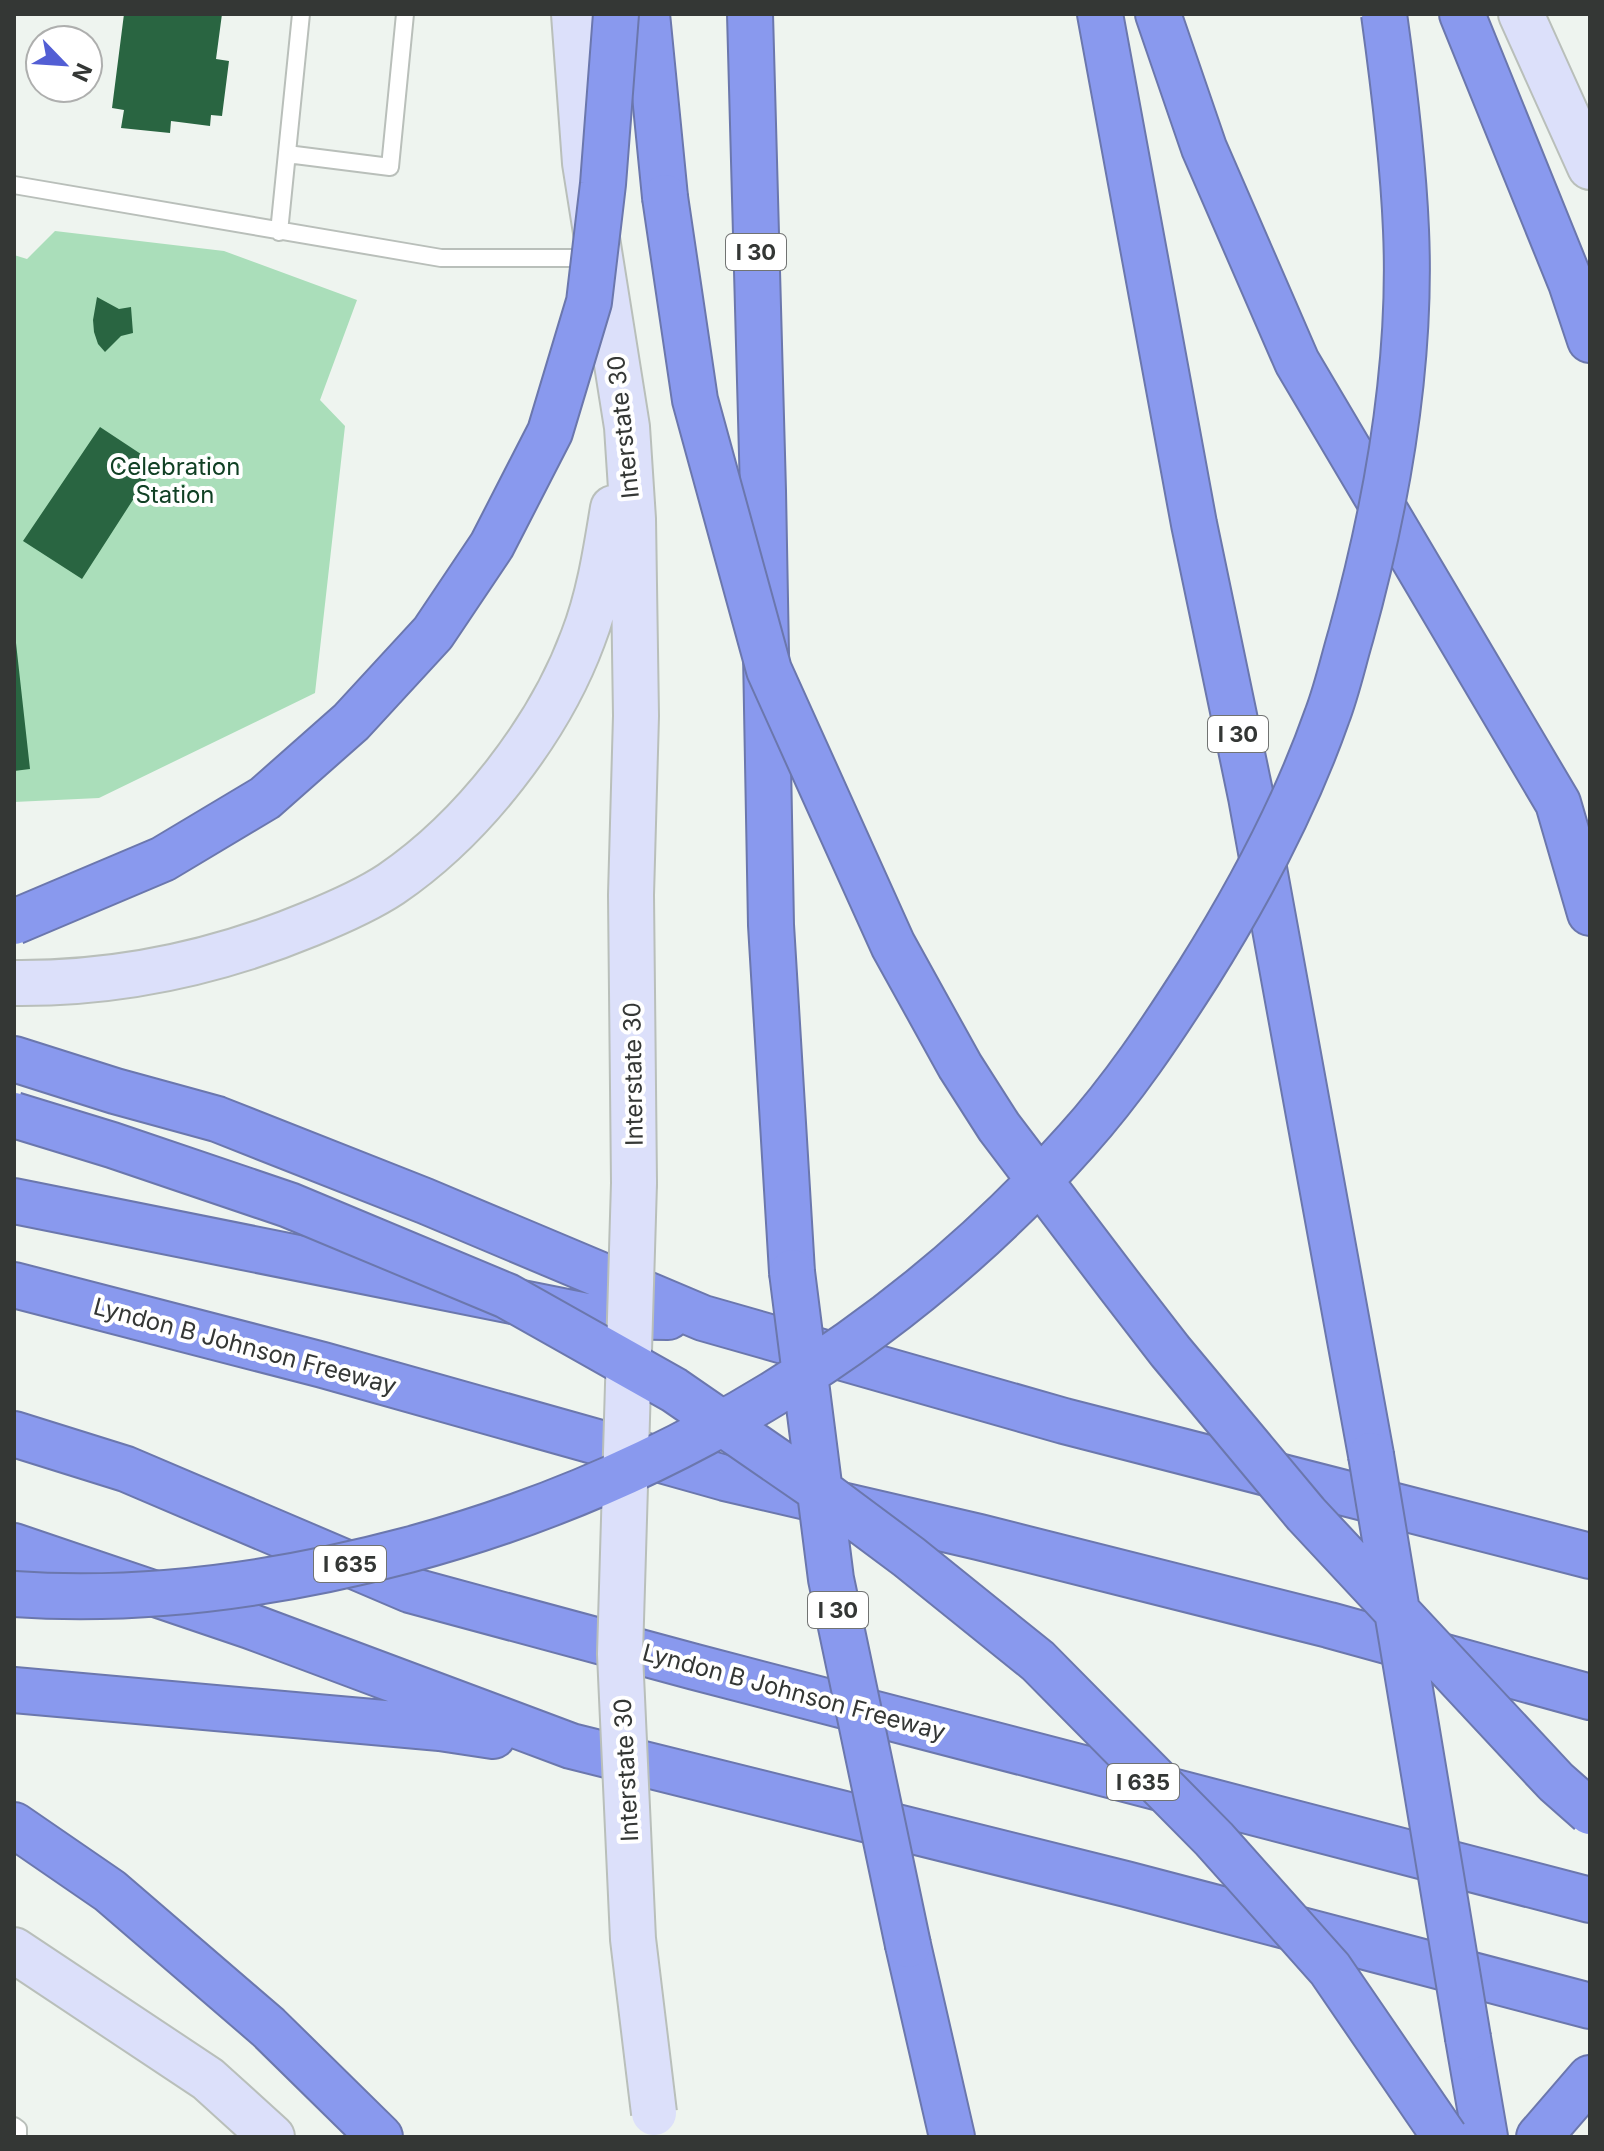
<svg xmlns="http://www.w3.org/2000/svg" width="1604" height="2151" font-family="Inter,sans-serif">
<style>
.green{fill:#aadeba}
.building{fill:#296541}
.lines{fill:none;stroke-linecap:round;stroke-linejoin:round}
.lane-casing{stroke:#b9bfba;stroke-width:20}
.secondary-casing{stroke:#b9bfba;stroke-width:48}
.highway-casing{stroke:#6b77ad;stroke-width:48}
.lane{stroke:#fff;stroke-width:16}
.secondary{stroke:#dce0fa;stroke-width:44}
.highway{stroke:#8999ee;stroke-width:44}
.secondary-bridge-casing{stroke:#b9bfba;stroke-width:48;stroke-linecap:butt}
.highway-bridge-casing{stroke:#6b77ad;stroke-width:48;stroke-linecap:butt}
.secondary-bridge{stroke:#dce0fa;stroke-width:44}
.highway-bridge{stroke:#8999ee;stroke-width:44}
.labels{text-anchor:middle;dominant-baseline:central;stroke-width:8;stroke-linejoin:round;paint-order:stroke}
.shield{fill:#fff;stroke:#717372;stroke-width:2}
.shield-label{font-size:22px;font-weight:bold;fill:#343735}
.street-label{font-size:24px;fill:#343735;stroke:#fff}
.park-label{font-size:24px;fill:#104024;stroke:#fff}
</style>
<rect width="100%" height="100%" fill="#eef4ef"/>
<path class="green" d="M 55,231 L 224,251 L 357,300 L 320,400 L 345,426 L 315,693 L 99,798 L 14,802 L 14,255 L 27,259 Z"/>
<path class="building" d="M 124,14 L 222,14 L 216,59 L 229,61 L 222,116 L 211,115 L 210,126 L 171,121 L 170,133 L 121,128 L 124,110 L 112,108 Z
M 97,297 L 119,309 L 131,307 L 133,333 L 121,336 L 105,352 L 98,344 L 94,332 L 93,320 Z
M 100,427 L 156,464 L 82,579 L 23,541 Z
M 14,643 L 16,643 L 30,769 L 14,771 Z"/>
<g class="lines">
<defs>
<path id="lane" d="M 287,154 L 390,167 L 405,14
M 14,185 L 441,258 L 594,258
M 279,232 L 301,14
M 14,2126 L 18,2129 L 18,2137"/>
<path id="secondary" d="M 574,14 L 585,163 L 627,427 L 633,519 L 636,716 L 631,895 L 634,1183
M 1521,14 L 1590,167
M 14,983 C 116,984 216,963 310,924 C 337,913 367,900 391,884 C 473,828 549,730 583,638 C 599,597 606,551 613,508
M 14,1950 L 208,2079 L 272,2137"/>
<path id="highway" d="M 647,14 L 665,197
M 750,14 L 763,491 L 771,925 L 792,1272
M 1100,14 L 1194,524 L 1251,797 L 1371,1455
M 1158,14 L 1204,148 L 1297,362 L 1558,803 L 1590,913
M 1462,14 L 1571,283 L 1590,340
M 14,1059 L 115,1091 L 217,1119 L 425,1201 L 703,1318 L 1064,1421 L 1590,1556
M 14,1201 L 587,1316 L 668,1317
M 14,1285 L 323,1365 L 725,1478 L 979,1537 L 1329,1625 L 1590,1697
M 14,1434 L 126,1469 L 410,1590 L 695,1667 L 1590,1900
M 14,1546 L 250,1626 L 571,1746 L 1126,1884 L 1590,2006
M 14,1690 L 440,1728 L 493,1736
M 14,1825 L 110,1891 L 268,2027 L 380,2137
M 908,1945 L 952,2137
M 1468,2038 L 1485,2137
M 1539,2137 L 1590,2078"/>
</defs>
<use href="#lane" class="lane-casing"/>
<use href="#secondary" class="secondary-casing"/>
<use href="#highway" class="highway-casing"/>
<use href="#lane" class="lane"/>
<use href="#secondary" class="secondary"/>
<use href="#highway" class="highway"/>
<defs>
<path id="secondary-bridge" d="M 634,1183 L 620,1654 L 633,1939 L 654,2113"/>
<path id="highway-bridge" d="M 665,197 L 695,400 L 769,670 L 893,945 L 960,1066 L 999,1127 L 1119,1285 L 1170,1351 L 1306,1514 L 1556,1782 L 1590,1812
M 14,922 L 163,859 L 265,798 L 351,722 L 433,633 L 492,545 L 550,432 L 589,302 L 603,184 L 616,14
M 14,1115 L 112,1145 L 289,1205 L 507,1296 L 674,1390 L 819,1490 L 909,1557 L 1038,1661 L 1214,1839 L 1330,1969 L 1445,2137
M 792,1272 L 831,1579 L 908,1945
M 1371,1455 L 1468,2038
M 14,1594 C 146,1603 280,1584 408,1550 C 666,1481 899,1340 1077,1140 C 1123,1089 1161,1032 1198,974 C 1249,893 1295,807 1327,716 C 1337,690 1343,662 1351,635 C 1387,505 1412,366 1406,230 C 1403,157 1394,86 1384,14"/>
</defs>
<use href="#secondary-bridge" class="secondary-bridge-casing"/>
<use href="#highway-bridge" class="highway-bridge-casing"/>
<use href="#secondary-bridge" class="secondary-bridge"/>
<use href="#highway-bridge" class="highway-bridge"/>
</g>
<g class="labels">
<g class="shield">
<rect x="726" y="234" width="60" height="36" rx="6"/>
<rect x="1208" y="716" width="60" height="36" rx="6"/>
<rect x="314" y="1546" width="72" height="36" rx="6"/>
<rect x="808" y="1592" width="60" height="36" rx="6"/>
<rect x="1107" y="1764" width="72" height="36" rx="6"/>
</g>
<g class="shield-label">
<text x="756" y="252">I 30</text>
<text x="1238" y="734">I 30</text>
<text x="350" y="1564">I 635</text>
<text x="838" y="1610">I 30</text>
<text x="1143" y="1782">I 635</text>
</g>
<g class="street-label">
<text transform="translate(623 427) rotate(-96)">Interstate 30</text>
<text transform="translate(633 1074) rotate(-91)">Interstate 30</text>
<text transform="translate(245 1346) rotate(15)">Lyndon B Johnson Freeway</text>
<text transform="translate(794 1692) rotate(15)">Lyndon B Johnson Freeway</text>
<text transform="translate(626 1770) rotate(-93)">Interstate 30</text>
</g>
<g class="park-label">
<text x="175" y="466">Celebration<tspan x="175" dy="28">Station</tspan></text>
</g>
</g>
<rect width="1604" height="2151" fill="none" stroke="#343735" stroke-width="32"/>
<g transform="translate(64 64) rotate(115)"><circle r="38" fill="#ffffff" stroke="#aeafae" stroke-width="2"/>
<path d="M0-6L14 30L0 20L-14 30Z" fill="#525ed4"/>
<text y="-12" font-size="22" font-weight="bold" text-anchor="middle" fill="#343735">N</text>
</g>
</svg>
